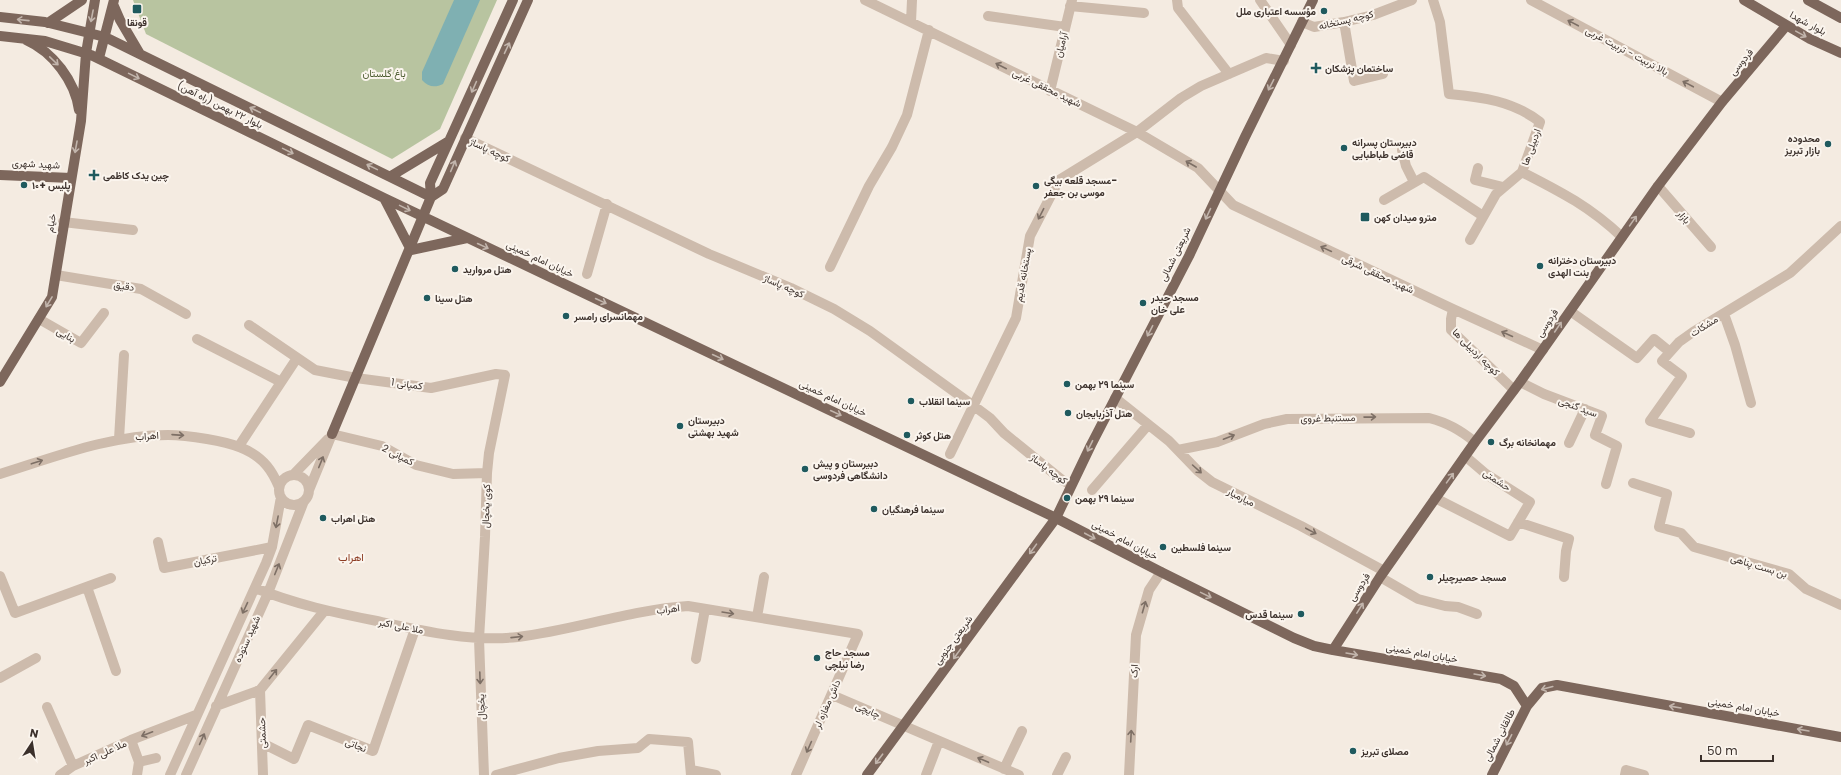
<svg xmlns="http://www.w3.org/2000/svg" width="1841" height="775" font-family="Poppins,Vazirmatn,sans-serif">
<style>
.green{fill:#b8c4a0}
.water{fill:#7fb0b2}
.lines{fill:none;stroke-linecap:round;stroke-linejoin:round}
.minor{stroke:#cdbbac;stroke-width:10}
.major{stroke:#7d675c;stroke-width:10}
.oneway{stroke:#c2b5ac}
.oneway2{stroke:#7d6f65}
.poi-dot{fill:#1f5a5e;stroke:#fbf5ee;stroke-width:1.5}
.labels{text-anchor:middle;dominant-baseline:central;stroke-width:4;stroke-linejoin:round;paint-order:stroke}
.poi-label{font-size:10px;font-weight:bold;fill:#3b302b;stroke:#fbf5ee;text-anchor:start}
.street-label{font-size:10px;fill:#3b302b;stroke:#fbf5ee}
.park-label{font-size:10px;fill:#4a5a2e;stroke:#fbf5ee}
.neighbourhood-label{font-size:11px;fill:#8c3b22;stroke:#fbf5ee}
</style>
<rect width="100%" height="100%" fill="#f4ebe1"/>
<path class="green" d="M 133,0 L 497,0 L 440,129 L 392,159 L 146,34 Z"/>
<path class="water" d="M 454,0 L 480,0 L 443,84 C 435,88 428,87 422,80 L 422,72 Z"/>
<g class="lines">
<path class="minor" d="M 865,0 L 1137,132 L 1198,168 L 1233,205 L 1453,309 L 1543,350
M 1177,0 L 1178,8 L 1229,74
M 1260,0 L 1291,45
M 1433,0 L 1440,22 L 1449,94 C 1482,97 1513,101 1540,122 L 1522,172 L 1496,194 L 1470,240
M 1531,0 L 1722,102
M 1070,6 L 1144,13
M 988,16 L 1065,27
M 911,22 L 912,0
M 1302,22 L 1314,27 L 1344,22 L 1373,15 L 1412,0
M 1344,22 L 1354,81 L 1383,74
M 1050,91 L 1072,0
M 465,138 L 709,254 L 791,288 L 834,309 L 870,331 L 974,406 L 990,418 L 1004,433 L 1062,480 L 1071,485
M 1402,150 L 1406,166 L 1414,182
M 1478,168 L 1475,180 L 1503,187
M 1522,172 C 1561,192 1589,206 1622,237
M 1658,186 L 1711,247
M 1384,200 L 1424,177 L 1483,216
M 63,222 L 133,230
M 830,267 L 869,186 L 892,147 L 907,115 L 929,30
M 587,274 L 607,204
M 56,275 L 141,289 L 186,314
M 1453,309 L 1451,319 L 1451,330 L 1514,390
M 1570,311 L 1637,358 L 1654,339 L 1670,352
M 1724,314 L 1735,345 L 1751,403
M 39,319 L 81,343 L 104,313
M 249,325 L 315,370 L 356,378 L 431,388 L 496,374 L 505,375 L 489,453 L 487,473 L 485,537 L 479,639 L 484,775
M 197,339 L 281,382
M 1520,382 L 1544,394 L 1602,416 L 1595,435 L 1617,446 L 1606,484
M 1115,398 L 1169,441 L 1198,471 L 1212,482 L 1301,526 L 1384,571
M 1690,433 L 1650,421 L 1682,376 L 1662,361 L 1679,342 L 1693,332 L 1790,273 L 1841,226
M 332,434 L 382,446 L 416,465 L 453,474 L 487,473
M 119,439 L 124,355
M 1569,443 L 1585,409
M 239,446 L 297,358
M 1178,450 L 1217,442 L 1264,424 L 1287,419 L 1429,418 C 1448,423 1460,430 1475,442
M 950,454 L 1016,318 L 1030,236 L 1059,180 L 1137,132 L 1181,98 L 1201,86 L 1266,58 L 1284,61
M 0,474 C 55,457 110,435 168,435 C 181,435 195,437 207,439 C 230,443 252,448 267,466 C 272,472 276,480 279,487
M 293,475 L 328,439
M279 490a15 15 0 1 1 30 0a15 15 0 1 1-30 0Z
M 1633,483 L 1667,494 L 1659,527 L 1681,533 L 1694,547 L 1789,574 L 1806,589 L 1841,605
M 309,490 L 332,434
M 1092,490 L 1148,425
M 1435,498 L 1510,536 L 1530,502 L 1486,474 L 1465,456
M 1518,522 L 1569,539 L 1566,551 L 1564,577
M 158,542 L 164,568 L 272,547
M 0,576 L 15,613 L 111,578
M 1380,577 L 1418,599 L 1445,606 L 1458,607 L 1477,614
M 87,587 L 116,671
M 255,588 C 294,604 336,613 377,621 C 423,631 471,642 518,637 C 575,630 630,610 688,606 L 858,634 L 796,775
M 757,617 L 764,577
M 696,659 L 705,609
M 0,678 L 36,658
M 260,690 L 263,775
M 832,695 L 1019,775
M 216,706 L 260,690 L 325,610
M 47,707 L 73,766
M 131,740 L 139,762
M 262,743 L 294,759 L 308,725 L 373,751 L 415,629
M 1004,769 L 1022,731
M 691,770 L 716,775
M 60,775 L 73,766 L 131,740 L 196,715
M 137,775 L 139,762 L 156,758
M 170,775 L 266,563 L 272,547 L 281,497
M 186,775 L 268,593 L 304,501
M 496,775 L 559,758 L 598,751 L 638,748 L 649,739 L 688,742 L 691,775
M 926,775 L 939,741
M 1057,775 L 1066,757
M 1129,775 L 1136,635 L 1149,590 L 1161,572
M 1625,775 L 1626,770 L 1644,775"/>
<path class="major" d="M 1744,0 L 1810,39 L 1841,53
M 1808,0 L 1841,18
M 113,4 L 120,20 L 140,54
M 0,17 L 45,22 L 105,37 L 431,197
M 48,23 L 82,0
M 0,36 L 45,41 L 91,55 L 384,198 L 1056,518 L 1161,572 L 1294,638 L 1314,646 L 1333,650 L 1501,679 L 1514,686 L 1527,706
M 26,40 C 53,52 75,81 79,110
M 99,58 L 114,0
M 0,175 L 71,178
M 391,176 L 449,141
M 431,197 L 443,189 L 528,0
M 384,198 L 411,250
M 411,250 L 467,238
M 0,382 L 52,297 L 81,121 L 86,53 L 95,0
M 332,434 L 431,197 L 430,183 L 513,0
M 1333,650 L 1380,577 L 1475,442 L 1520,382 L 1658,186 L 1722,102 L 1786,26
M 867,775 L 1056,518 L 1091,445 L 1189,256 L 1245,137 L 1313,0
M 1492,775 L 1527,706 L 1542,688 L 1557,685 L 1841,737"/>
</g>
<defs><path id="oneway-shaft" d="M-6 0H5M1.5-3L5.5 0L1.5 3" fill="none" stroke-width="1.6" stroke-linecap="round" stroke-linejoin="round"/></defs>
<g class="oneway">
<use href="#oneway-shaft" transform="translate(92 16) rotate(101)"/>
<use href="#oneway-shaft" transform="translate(23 20) rotate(-174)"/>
<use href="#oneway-shaft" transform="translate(1801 34) rotate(29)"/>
<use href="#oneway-shaft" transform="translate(507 48) rotate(-65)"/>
<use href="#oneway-shaft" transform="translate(54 61) rotate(44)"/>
<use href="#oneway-shaft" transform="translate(134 76) rotate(26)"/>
<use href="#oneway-shaft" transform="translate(1271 85) rotate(117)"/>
<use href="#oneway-shaft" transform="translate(474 87) rotate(114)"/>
<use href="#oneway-shaft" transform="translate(255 110) rotate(-154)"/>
<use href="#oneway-shaft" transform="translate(76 147) rotate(100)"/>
<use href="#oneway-shaft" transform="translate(288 151) rotate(26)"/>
<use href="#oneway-shaft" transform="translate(453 166) rotate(-67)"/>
<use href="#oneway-shaft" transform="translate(372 167) rotate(-154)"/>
<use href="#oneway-shaft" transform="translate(405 208) rotate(26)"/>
<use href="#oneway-shaft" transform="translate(1208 214) rotate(115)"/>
<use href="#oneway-shaft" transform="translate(1633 221) rotate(-55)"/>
<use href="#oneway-shaft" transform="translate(483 246) rotate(25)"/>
<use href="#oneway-shaft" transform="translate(601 301) rotate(25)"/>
<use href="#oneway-shaft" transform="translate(49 302) rotate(121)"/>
<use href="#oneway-shaft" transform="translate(1558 327) rotate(-56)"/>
<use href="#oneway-shaft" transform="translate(1150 331) rotate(117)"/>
<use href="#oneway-shaft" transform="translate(718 357) rotate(25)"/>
<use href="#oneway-shaft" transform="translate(836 413) rotate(25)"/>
<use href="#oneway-shaft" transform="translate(1090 446) rotate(116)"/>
<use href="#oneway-shaft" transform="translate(1450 478) rotate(-54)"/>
<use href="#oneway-shaft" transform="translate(1090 536) rotate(28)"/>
<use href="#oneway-shaft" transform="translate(1033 549) rotate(126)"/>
<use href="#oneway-shaft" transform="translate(1206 595) rotate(26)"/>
<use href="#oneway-shaft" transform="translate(1360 608) rotate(-58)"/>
<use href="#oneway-shaft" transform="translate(957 654) rotate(126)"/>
<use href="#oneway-shaft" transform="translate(1352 654) rotate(10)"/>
<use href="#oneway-shaft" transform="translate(1480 675) rotate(10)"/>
<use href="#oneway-shaft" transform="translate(1547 688) rotate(165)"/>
<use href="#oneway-shaft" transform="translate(1675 707) rotate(-170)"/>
<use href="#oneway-shaft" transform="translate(1803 730) rotate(-170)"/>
<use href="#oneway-shaft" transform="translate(1509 740) rotate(117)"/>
<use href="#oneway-shaft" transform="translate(879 759) rotate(127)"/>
</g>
<g class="oneway2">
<use href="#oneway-shaft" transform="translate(1573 23) rotate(-152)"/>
<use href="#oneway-shaft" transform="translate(1001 66) rotate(-153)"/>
<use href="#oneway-shaft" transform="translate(1688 84) rotate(-152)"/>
<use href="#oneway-shaft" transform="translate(1191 164) rotate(-150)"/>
<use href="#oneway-shaft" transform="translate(1041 214) rotate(117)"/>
<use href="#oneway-shaft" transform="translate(1326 249) rotate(-155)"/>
<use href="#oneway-shaft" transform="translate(1507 334) rotate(-156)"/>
<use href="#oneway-shaft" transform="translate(1370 417) rotate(-1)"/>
<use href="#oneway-shaft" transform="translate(178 435) rotate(4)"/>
<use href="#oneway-shaft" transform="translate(1229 437) rotate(-21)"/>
<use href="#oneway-shaft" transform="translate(37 462) rotate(-18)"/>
<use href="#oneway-shaft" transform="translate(321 462) rotate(-68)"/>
<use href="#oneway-shaft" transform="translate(1197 469) rotate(42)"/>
<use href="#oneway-shaft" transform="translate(277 522) rotate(101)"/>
<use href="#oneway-shaft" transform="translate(1311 531) rotate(28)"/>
<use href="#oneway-shaft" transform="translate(277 569) rotate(-68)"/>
<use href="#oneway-shaft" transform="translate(1144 607) rotate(-74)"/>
<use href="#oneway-shaft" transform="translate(245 608) rotate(115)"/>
<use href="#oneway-shaft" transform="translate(728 613) rotate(9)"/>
<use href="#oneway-shaft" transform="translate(517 637) rotate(-6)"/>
<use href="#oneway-shaft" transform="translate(273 674) rotate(-51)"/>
<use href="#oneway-shaft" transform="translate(480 678) rotate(88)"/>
<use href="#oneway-shaft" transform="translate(147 734) rotate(159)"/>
<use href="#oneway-shaft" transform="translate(1131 736) rotate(-87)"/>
<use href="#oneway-shaft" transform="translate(202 739) rotate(-66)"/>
<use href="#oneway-shaft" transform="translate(809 747) rotate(114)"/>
<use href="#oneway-shaft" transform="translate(983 760) rotate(-157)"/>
</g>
<g class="poi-dot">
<rect x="132" y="4" width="10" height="10" rx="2"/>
<circle cx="1324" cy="11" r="4"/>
<path d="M1314 62h4v4h4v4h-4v4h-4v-4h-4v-4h4z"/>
<circle cx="1828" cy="144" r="4"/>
<circle cx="1344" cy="148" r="4"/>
<path d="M92 169h4v4h4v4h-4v4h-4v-4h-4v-4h4z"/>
<circle cx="24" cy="185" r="4"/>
<circle cx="1036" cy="186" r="4"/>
<rect x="1360" y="212" width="10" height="10" rx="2"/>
<circle cx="1540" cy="266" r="4"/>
<circle cx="455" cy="269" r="4"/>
<circle cx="427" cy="298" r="4"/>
<circle cx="1143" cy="303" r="4"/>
<circle cx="566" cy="316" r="4"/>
<circle cx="1067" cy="384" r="4"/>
<circle cx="911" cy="401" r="4"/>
<circle cx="1068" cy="413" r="4"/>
<circle cx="680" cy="426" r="4"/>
<circle cx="907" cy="435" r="4"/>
<circle cx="1491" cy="442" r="4"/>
<circle cx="805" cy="469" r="4"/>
<circle cx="1067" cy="498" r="4"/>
<circle cx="874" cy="509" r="4"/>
<circle cx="323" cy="518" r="4"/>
<circle cx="1163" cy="547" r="4"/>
<circle cx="1430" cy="577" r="4"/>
<circle cx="1301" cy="614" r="4"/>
<circle cx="817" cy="658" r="4"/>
<circle cx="1353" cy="751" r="4"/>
</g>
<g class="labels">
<g class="poi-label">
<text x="1316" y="11" text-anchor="end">مؤسسه اعتباری ملل</text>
<text x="137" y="22" text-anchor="middle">قونقا</text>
<text x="1325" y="68">ساختمان پزشکان</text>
<text x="1820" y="138" text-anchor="end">محدوده<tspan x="1820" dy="12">بازار تبریز</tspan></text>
<text x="1352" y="142">دبیرستان پسرانه<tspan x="1352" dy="12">قاضی طباطبایی</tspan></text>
<text x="103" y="175">چین یدک کاظمی</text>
<text x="1044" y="180">مسجد قلعه بیگی-<tspan x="1044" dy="12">موسی بن جعفر</tspan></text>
<text x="32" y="185">پلیس +۱۰</text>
<text x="1374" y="217">مترو میدان کهن</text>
<text x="1548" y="260">دبیرستان دخترانه<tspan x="1548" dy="12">بنت الهدی</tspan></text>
<text x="463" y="269">هتل مروارید</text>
<text x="1151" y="297">مسجد حیدر<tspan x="1151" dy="12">علی خان</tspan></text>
<text x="435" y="298">هتل سینا</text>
<text x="574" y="316">مهمانسرای رامسر</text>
<text x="1075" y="384">سینما ۲۹ بهمن</text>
<text x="919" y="401">سینما انقلاب</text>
<text x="1076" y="413">هتل آذربایجان</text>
<text x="688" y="420">دبیرستان<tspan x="688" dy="12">شهید بهشتی</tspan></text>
<text x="915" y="435">هتل کوثر</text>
<text x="1499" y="442">مهمانخانه برگ</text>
<text x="813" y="463">دبیرستان و پیش<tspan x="813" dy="12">دانشگاهی فردوسی</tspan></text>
<text x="1075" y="498">سینما ٢٩ بهمن</text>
<text x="882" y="509">سینما فرهنگیان</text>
<text x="331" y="518">هتل اهراب</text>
<text x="1171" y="547">سینما فلسطین</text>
<text x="1438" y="577">مسجد حصیرچیلر</text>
<text x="1293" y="614" text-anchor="end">سینما قدس</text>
<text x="825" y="652">مسجد حاج<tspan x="825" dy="12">رضا نیلچی</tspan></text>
<text x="1361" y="751">مصلای تبریز</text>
</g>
<g class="street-label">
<text transform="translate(1346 20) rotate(-13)">کوچه پستخانه</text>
<text transform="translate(1808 23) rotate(28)">بلوار شهدا</text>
<text transform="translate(1061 45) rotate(-76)">آرامیان</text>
<text transform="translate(1627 51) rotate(28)">بالا تربیت - تربیت غربی</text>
<text transform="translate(1741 62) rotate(-50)">فردوسی</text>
<text transform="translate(1047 88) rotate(26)">شهید محققی غربی</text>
<text transform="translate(220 105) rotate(26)">بلوار ۲۲ بهمن (راه آهن)</text>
<text transform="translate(1531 147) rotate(-70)">اردبیلی ها</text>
<text transform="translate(490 150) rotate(25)">کوچه پاساژ</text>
<text transform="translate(36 164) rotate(3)">شهید شهری</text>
<text transform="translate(1684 217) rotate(50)">بازار</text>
<text transform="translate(51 223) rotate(-81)">خیام</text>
<text transform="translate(1175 254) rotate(-64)">شریعتی شمالی</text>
<text transform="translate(540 259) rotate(25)">خیابان امام خمینی</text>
<text transform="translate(1378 274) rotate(25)">شهید محققی شرقی</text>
<text transform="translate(1023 275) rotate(-80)">پستخانه قدیم</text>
<text transform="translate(124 286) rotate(9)">دقیق</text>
<text transform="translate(784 286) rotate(24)">کوچه پاساژ</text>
<text transform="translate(1547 323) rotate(-56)">فردوسی</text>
<text transform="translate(1704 326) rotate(-32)">مشکات</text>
<text transform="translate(66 335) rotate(30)">بنایی</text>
<text transform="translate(1476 352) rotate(45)">کوچه اردبیلی ها</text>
<text transform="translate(407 384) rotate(8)">کمپانی 1</text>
<text transform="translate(833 398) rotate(25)">خیابان امام خمینی</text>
<text transform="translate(1578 407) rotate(20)">سید گنجی</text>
<text transform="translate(1328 418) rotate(-1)">مستنبط غروی</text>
<text transform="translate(147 436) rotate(-4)">اهراب</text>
<text transform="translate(398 455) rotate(27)">کمپانی 2</text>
<text transform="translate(1049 469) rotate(37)">کوچه پاساژ</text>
<text transform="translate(1497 480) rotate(34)">حشمتی</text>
<text transform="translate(1241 497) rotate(27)">میارمیار</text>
<text transform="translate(486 506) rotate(-88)">کوی یخچال</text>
<text transform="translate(1125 540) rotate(28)">خیابان امام خمینی</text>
<text transform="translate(205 560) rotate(-11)">ترکیان</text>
<text transform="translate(1759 566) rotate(17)">بن بست پناهی</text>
<text transform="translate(1359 587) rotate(-57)">فردوسی</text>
<text transform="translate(668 609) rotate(-7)">اهراب</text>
<text transform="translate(401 626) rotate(11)">ملا علی اکبر</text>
<text transform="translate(247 639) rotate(-66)">شهید ستوده</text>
<text transform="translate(953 640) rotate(-54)">شریعتی جنوبی</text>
<text transform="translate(1422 653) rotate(10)">خیابان امام خمینی</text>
<text transform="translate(1134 671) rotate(-87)">ارک</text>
<text transform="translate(827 704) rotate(-66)">داش مغازه لر</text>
<text transform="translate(481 707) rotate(-92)">یخچال</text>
<text transform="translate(1744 707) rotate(10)">خیابان امام خمینی</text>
<text transform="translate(868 710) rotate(24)">چایچی</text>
<text transform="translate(262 733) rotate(-92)">حشمتی</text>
<text transform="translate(1499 735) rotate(-63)">طالقانی شمالی</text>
<text transform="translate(356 745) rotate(22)">نجاتی</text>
<text transform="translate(105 752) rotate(-24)">ملا علی اکبر</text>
</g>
<g class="park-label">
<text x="384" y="73">باغ گلستان</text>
</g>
<g class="neighbourhood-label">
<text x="351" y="557">اهراب</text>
</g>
</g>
<g transform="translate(32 743) rotate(12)" stroke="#fbf5ee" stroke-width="3" paint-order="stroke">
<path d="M0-3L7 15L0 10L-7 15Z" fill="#3b302b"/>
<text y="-6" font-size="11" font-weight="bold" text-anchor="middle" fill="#3b302b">N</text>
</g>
<path d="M1701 755v6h72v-6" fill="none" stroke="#3b302b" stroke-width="2"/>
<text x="1707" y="755" font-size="12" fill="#3b302b" stroke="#fbf5ee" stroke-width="3" paint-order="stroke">50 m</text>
</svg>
